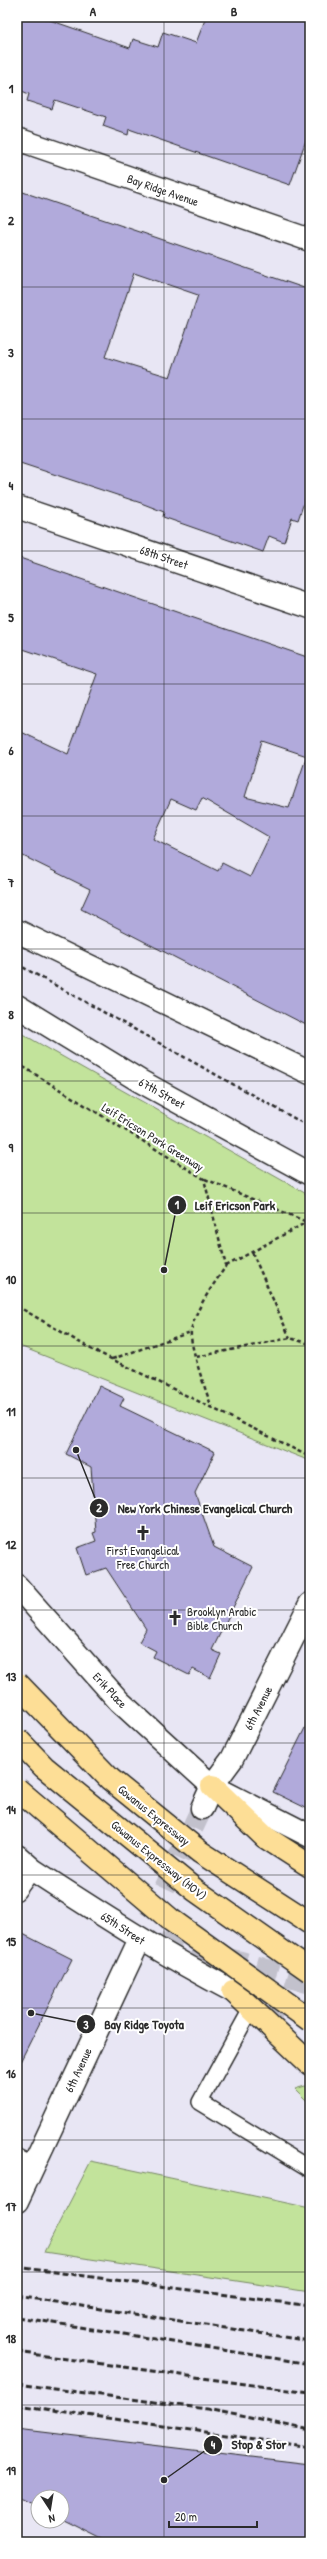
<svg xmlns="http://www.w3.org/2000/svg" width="327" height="2559" font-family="'Patrick Hand',sans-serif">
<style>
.green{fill:#c2e39b;stroke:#768763}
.building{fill:#b1aadb;stroke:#2b2b2b;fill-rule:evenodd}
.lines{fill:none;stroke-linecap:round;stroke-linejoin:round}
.secondary-tunnel{stroke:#c2c1cc;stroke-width:22;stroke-dasharray:22 11;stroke-linecap:butt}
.lane-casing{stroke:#2b2b2b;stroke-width:18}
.street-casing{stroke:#2b2b2b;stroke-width:25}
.secondary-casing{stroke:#2b2b2b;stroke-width:25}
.highway-casing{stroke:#2b2b2b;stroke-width:25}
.path{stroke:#2b2b2b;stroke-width:2.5;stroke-dasharray:4 3;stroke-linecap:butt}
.lane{stroke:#fff;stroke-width:15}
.street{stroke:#fff;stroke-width:22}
.secondary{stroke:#fff;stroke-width:22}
.highway{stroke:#fdde96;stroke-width:22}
.rail{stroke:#2b2b2b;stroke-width:3;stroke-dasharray:6 3;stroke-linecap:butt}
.highway-bridge-casing{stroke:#2b2b2b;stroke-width:25;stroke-linecap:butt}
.highway-bridge{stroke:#fdde96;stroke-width:22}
.grid{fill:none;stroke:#2b2b2b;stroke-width:1;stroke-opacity:0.55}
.labels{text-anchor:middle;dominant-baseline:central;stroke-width:4;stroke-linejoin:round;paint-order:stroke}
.street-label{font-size:12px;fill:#2b2b2b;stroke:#fff}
.poi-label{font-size:12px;fill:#2b2b2b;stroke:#fff}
.leader{fill:none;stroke:#2b2b2b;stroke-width:1.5}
.callout-dot{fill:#2b2b2b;stroke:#fff;stroke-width:1.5}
.mark-label{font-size:12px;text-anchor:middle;font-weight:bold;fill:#fff}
.callout-label{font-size:13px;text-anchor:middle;font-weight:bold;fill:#2b2b2b;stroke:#fff;stroke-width:4;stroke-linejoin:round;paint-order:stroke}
.neatline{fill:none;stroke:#2b2b2b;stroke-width:1.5}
.grid-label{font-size:13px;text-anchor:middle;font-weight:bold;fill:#2b2b2b}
</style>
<rect width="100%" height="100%" fill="#e8e6f4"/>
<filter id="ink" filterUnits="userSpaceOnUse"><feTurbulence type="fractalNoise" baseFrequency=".025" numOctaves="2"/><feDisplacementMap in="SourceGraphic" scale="8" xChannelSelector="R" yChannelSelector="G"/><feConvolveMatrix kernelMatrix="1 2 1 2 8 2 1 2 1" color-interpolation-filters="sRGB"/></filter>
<g filter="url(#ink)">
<path class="green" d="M 17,1031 L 310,1196 L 310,1461 L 17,1345 Z
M 305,2086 L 310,2088 L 310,2104 L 295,2089 Z
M 91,2161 L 310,2208 L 310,2292 L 44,2252 Z"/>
<path class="building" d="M 17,17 L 41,17 L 130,48 L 133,39 L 158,47 L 163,32 L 196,43 L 206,17 L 310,17 L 310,129 L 290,185 L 129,129 L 128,135 L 103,126 L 106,117 L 55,100 L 52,109 L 27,101 L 29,94 L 17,89 Z
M 17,190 L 310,290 L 310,485 L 298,520 L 292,518 L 284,542 L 269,536 L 263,552 L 163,517 L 164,512 L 141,503 L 17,462 ZM 134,273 L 198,295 L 170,377 L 105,357 Z
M 17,557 L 310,658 L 310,757 L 262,741 L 245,797 L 289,808 L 306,758 L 310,758 L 310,1027 L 81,909 L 90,889 L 17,853 L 17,730 L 68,754 L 97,674 L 17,647 ZM 202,798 L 269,837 L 250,877 L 222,863 L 218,871 L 153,839 L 171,799 L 196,810 Z
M 99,1386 L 124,1398 L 120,1406 L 215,1452 L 195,1493 L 214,1547 L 253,1567 L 212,1650 L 221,1654 L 210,1678 L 193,1669 L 189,1675 L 153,1657 L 156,1651 L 139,1642 L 146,1629 L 106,1568 L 86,1575 L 77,1548 L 96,1541 L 93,1533 L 96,1532 L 91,1467 L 66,1454 Z
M 310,1718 L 310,1810 L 273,1792 Z
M 17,1931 L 72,1959 L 17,2068 Z
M 17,2429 L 310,2464 L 310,2542 L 108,2542 L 62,2519 L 62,2497 L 38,2497 L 38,2507 L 17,2497 Z"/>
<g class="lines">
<path class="secondary-tunnel" d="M 202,1808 L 140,1939 L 241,1962 L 310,1983
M 233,1991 L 296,2013"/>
<defs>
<path id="lane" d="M 17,1892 L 33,1870
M 251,2009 L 200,2102 L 310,2169"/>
<path id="street" d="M 17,507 L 310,607
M 17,931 L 310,1073
M 220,1790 L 310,1836
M 17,2161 L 31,2168"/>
<path id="secondary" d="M 17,139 L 310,240
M 17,1006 L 140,1081 L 310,1174
M 17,1586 L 119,1701 L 212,1786
M 202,1808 L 212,1786 L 232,1759 L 310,1604
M 17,1856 L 33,1870 C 99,1913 164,1955 233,1991
M 17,2201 L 140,1939"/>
<path id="highway" d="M 212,1786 L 265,1837 L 310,1866
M 233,1991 L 310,2064"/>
</defs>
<use href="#lane" class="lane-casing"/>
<use href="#street" class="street-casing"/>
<use href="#secondary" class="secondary-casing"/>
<use href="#highway" class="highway-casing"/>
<path class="path" d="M 17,964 L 310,1127
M 17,1063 L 204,1179 L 226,1266 C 214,1284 195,1309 191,1331 C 189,1345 207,1394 212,1408 L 310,1457
M 205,1179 L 307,1222
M 252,1252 L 290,1338
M 226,1266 L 307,1222
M 17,1306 L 91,1349 L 212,1408
M 196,1357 L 290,1338 L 310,1344
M 112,1359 L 191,1332"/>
<use href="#lane" class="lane"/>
<use href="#street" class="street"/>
<use href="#secondary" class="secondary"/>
<use href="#highway" class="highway"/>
<path class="rail" d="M 17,2267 L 310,2306
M 17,2296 L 310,2341
M 17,2317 L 310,2364
M 17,2352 L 310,2393
M 17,2384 L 207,2409 L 310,2430
M 17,2405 L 310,2447"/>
<defs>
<path id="highway-bridge" d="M 17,1683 L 110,1779 L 200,1852 L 310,1923
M 17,1739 L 44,1767 L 195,1890 L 310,1971
M 17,1789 L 171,1920 L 310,2020"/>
</defs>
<use href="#highway-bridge" class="highway-bridge-casing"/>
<use href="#highway-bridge" class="highway-bridge"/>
</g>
</g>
<path class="grid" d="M 164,17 L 164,2542M 17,154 L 310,154M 17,287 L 310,287M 17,419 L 310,419M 17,551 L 310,551M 17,684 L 310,684M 17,816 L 310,816M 17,949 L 310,949M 17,1081 L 310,1081M 17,1213 L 310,1213M 17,1346 L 310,1346M 17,1478 L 310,1478M 17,1610 L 310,1610M 17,1743 L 310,1743M 17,1875 L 310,1875M 17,2008 L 310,2008M 17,2140 L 310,2140M 17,2272 L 310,2272M 17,2405 L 310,2405"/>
<defs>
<symbol id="church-bare" viewBox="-9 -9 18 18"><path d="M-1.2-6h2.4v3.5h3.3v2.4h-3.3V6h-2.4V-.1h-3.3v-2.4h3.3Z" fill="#2b2b2b" stroke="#fff" stroke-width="2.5" paint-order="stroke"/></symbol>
</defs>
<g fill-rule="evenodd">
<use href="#church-bare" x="132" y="1522" width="22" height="22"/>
<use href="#church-bare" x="164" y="1607" width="22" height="22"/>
</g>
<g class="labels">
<g class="street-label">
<text transform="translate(163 190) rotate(19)">Bay Ridge Avenue</text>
<text transform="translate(164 557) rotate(19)">68th Street</text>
<text transform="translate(162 1093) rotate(29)">67th Street</text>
<text transform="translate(153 1137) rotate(32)">Leif Ericson Park Greenway</text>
<text transform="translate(110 1690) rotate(47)">Erik Place</text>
<text transform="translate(258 1708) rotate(-63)">6th Avenue</text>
<text transform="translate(154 1815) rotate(39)">Gowanus Expressway</text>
<text transform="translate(159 1860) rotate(39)">Gowanus Expressway (HOV)</text>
<text transform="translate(123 1928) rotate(33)">65th Street</text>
<text transform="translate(78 2070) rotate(-65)">6th Avenue</text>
</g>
<g class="poi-label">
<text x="143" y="1550">First Evangelical<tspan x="143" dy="14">Free Church</tspan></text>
<text x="187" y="1611" text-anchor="start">Brooklyn Arabic<tspan x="187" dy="14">Bible Church</tspan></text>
</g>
</g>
<path class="leader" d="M164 1270L177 1205M76 1450L99 1508M31 2013L86 2024M164 2480L213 2445"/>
<g class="callout-dot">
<circle cx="164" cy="1270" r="4"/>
<circle cx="76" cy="1450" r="4"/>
<circle cx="31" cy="2013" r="4"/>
<circle cx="164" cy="2480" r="4"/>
<circle cx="177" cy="1205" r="10"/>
<circle cx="99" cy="1508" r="10"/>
<circle cx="86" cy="2024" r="10"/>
<circle cx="213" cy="2445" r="10"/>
</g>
<g class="mark-label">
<text x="177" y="1209">1</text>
<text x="99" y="1512">2</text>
<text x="86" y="2029">3</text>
<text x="213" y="2449">4</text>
</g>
<g class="callout-label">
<text x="235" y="1210">Leif Ericson Park</text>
<text x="205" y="1513">New York Chinese Evangelical Church</text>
<text x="144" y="2029">Bay Ridge Toyota</text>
<text x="259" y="2449">Stop &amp; Stor</text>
</g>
<rect width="327" height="2559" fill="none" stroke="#fff" stroke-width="44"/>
<g transform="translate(50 2509) rotate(168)"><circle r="19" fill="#ffffff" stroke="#aaaaaa"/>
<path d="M0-3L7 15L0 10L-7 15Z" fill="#2b2b2b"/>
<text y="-6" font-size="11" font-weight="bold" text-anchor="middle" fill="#2b2b2b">N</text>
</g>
<path d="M169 2521v6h88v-6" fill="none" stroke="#2b2b2b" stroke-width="2"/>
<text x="175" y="2521" font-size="12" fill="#2b2b2b" stroke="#ffffff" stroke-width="3" paint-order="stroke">20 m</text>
<rect x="22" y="22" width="283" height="2515" class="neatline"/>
<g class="grid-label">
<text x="93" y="16">A</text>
<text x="234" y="16">B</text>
<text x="11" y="93">1</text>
<text x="11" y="225">2</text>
<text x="11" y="357">3</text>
<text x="11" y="490">4</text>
<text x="11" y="622">5</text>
<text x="11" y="755">6</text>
<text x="11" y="887">7</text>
<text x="11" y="1019">8</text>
<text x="11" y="1152">9</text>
<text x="11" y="1284">10</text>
<text x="11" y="1416">11</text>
<text x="11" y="1549">12</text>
<text x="11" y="1681">13</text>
<text x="11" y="1814">14</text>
<text x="11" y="1946">15</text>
<text x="11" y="2078">16</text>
<text x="11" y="2211">17</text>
<text x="11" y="2343">18</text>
<text x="11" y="2475">19</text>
</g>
</svg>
